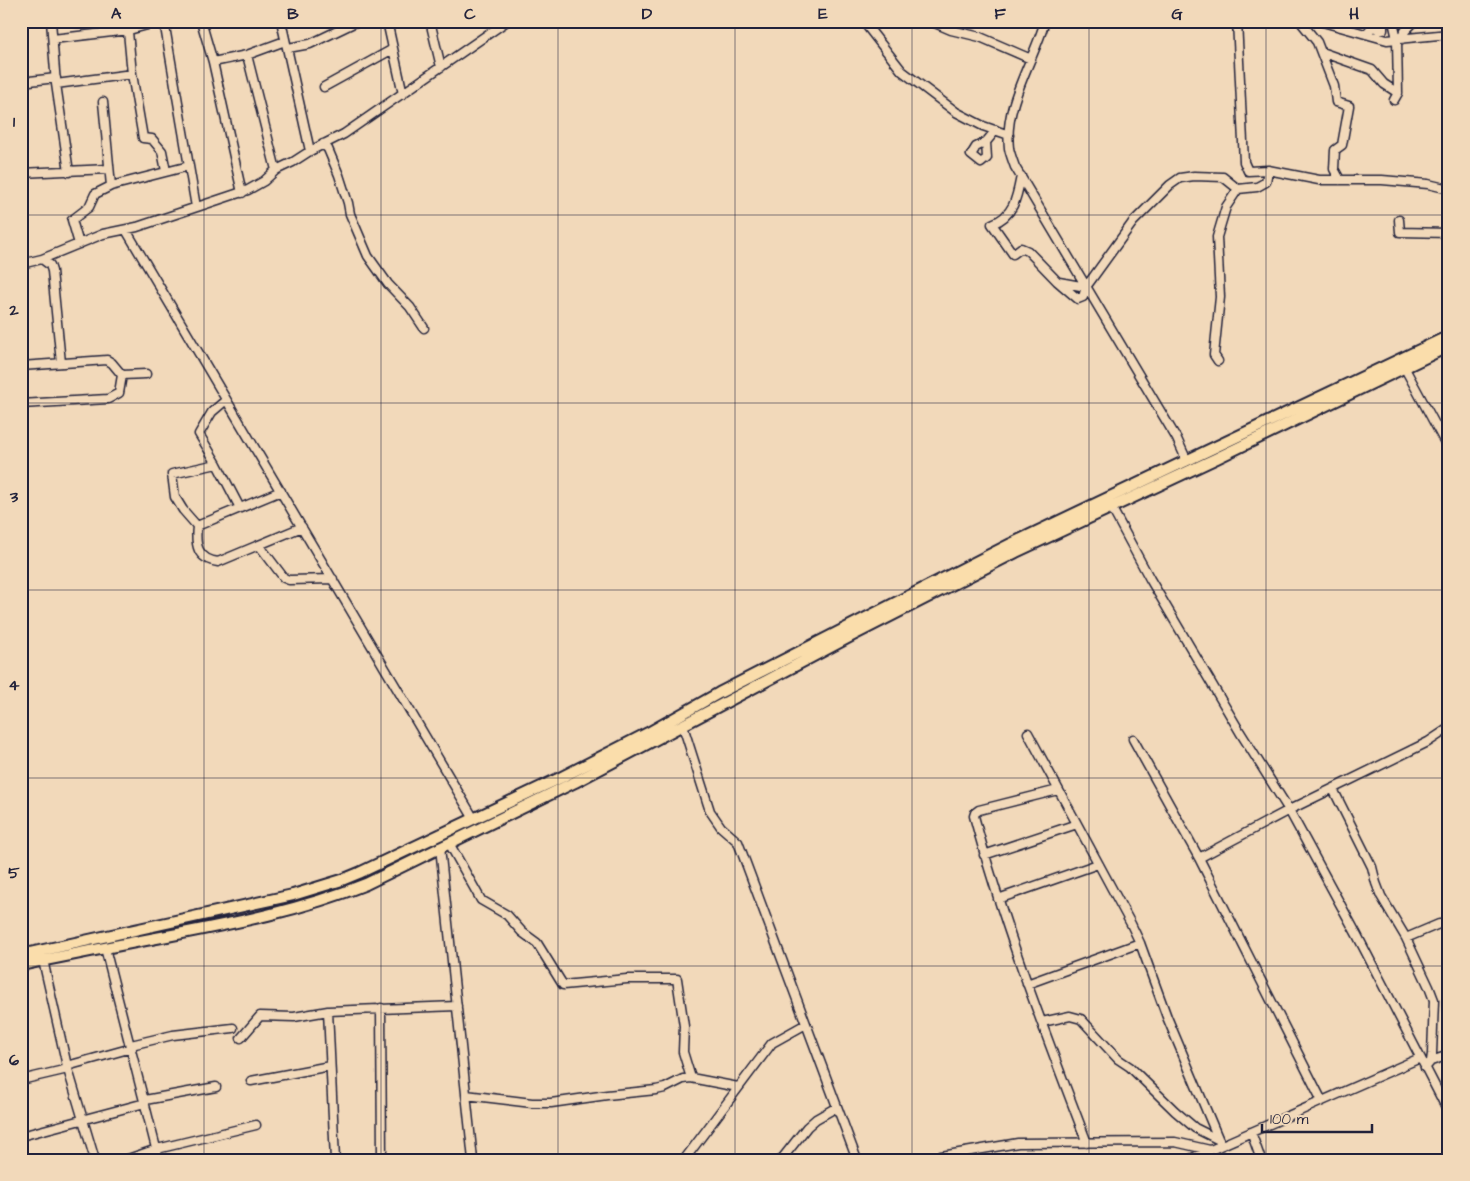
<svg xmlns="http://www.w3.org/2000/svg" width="1470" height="1181" font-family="'Architects Daughter',sans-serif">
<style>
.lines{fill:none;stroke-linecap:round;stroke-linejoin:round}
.minor-casing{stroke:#22223b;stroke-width:11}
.major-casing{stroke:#22223b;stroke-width:14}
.minor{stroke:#f2d9ba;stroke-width:8}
.major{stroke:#faddab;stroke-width:10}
.grid{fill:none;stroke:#22223b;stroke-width:1;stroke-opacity:0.55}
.neatline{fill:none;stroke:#22223b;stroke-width:2}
.grid-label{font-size:16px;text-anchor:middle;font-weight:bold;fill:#22223b}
</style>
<rect width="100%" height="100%" fill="#f2d9ba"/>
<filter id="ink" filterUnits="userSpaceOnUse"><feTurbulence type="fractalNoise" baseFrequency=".02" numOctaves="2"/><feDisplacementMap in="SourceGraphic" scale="10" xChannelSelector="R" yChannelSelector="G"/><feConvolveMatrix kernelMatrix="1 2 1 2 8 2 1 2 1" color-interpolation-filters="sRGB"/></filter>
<g filter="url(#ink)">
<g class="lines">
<defs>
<path id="minor" d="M 51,21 L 56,84 L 69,172
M 127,21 L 132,74 L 143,138 L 152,139 L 162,151 L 166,171
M 164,21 L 196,207
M 201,21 L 213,62 L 242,193
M 281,21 L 310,151
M 387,21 L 403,94
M 430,21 L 441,67
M 863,21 L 902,71 L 956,112 L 983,126 L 1009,135
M 930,21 L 951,30 L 980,37 L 1031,59
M 974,21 L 974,23 L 977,21
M 1045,21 C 1033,63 1004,103 1009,148 C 1010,154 1013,161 1015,167 L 1177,439 L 1187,461
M 1237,21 L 1244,162 L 1248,171 L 1268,170 L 1319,180 L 1382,180 L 1428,184 L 1449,189
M 1300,21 L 1317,42 L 1334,86 L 1336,102 L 1349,106 L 1342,145 L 1335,150 L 1334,169 L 1340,180
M 1319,21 L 1387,40 L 1449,34
M 1393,21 L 1397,39 L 1398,93
M 1366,34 L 1373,26 L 1379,30 L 1383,30 L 1383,21
M 53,39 L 129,30 L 162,21
M 1402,39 L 1405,31 L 1415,21
M 288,48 L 310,44 L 358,21
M 1321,52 L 1372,70 L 1384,84 L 1398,93 L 1394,100
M 247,55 L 276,170
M 213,62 L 247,55 L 285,41
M 21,82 L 56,78
M 56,84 L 132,74
M 324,87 L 393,49
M 103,102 L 111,186
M 986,142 L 987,158 L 981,163 L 971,155 L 976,147 L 986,142 L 996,130
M 323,144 L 328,149 L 339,175 L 348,203 L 350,214 L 368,256 L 388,284 L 410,307 L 424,328
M 21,173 L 109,169
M 1021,176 C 1017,197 1014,216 992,224 L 1013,254 L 1021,248 L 1028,251 L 1057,281 L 1078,299 L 1083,297 L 1086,287 L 1133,222 L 1170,185 L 1180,178 L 1194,176 L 1223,177 L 1238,189
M 1399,220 L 1400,232 L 1449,233
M 126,230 C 241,427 359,622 474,819
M 79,244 L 72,220 L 89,207 L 95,194 L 111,186 L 189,166
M 42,259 L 50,265 L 52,271 L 61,363
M 21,264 L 42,259 L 103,234 L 137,227 L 248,190 L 264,181 L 276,170 L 293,162 L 310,151 L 344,134 L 507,21
M 1059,282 L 1086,287
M 1218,361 L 1214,355 L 1220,297 L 1217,237 L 1226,207 L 1238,189 L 1257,187 L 1266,182 L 1268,170
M 1402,363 L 1449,450
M 21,366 L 107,360 L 112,363 L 122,375
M 122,375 L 146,374
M 226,400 L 212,412 L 199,434 L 217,464 L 240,508
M 21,404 L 108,399 L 119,393 L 122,375
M 217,464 L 172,474 L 175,497 L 183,510 L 197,526 C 195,545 197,559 218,562 L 302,527
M 1109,503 L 1150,579 L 1240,732 L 1289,810 L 1357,935 L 1449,1113
M 197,526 L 281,491
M 259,545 L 284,578 L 289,580 L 333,579
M 683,726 L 710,811 L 721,827 L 738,842 L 857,1160
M 1028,733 L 1131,924 L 1140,943 L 1167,1017 L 1221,1145
M 1133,739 L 1199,858 L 1322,1101
M 1333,789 L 1372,867 L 1376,883 L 1381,896 L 1406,938 L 1429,987 L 1434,1000 L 1432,1054 L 1431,1061 L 1425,1068
M 1058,790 L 979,810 L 975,813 L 974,816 C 1004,928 1046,1035 1087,1143
M 449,843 L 481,900 L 507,915 L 522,932 L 537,943 L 563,985 L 627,979 L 677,979 L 684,1026 L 683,1052 L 691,1078
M 440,847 L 473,1160
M 984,855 L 1077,824
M 1199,858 L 1289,810 L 1428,742 L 1449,728
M 998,899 L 1098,864
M 1406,938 L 1439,924 L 1444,924 L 1449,929
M 105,948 L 159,1160
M 43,960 L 67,1066 L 95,1160
M 1027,984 L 1140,943
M 381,1008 L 382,1160
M 328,1011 L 335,1160
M 1042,1022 L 1070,1016 L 1081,1019 L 1118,1059 L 1130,1067 L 1175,1111 L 1195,1128 L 1219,1140
M 241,1038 L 260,1016 L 294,1017 L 328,1011 L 457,1006
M 131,1045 L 173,1035 L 233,1028
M 1431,1061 L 1449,1055
M 67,1066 L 132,1048
M 21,1080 L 68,1069
M 251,1081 L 330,1066
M 466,1095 L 532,1103 L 551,1103 L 607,1095 L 656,1090 L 665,1088 L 683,1079 L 691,1078 L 738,1087
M 145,1100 L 216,1087
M 1251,1132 L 1261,1160
M 21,1136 L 145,1103
M 21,1149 L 24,1160
M 125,1160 L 157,1149 L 256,1125
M 684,1160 L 772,1043 L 806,1024
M 781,1160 L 807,1127 L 816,1119 L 837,1107
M 918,1160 L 1018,1143 L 1175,1142 L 1210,1150
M 1188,1160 L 1420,1058"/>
<path id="major" d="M 21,955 L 293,895 L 342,880 L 359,873 L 560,778 L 648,733 L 719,693 L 1011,544 L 1449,336
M 21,965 C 70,955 118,945 167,936 C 235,923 302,910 366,884 L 575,782 L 853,635 L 1016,552 L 1217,458 L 1449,346"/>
</defs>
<use href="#minor" class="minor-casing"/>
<use href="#major" class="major-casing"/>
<use href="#minor" class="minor"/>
<use href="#major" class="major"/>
</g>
</g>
<path class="grid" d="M 204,21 L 204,1160M 381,21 L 381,1160M 558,21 L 558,1160M 735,21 L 735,1160M 912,21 L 912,1160M 1089,21 L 1089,1160M 1266,21 L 1266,1160M 21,215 L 1449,215M 21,403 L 1449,403M 21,590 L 1449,590M 21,778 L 1449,778M 21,966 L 1449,966"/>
<rect width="1470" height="1181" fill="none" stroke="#f2d9ba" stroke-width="55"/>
<path d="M1262 1124v8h110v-8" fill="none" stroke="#22223b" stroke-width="2.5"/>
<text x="1270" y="1124" font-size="15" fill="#22223b" stroke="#f2d9ba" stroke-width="4" paint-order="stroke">100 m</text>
<rect x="28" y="28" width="1414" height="1126" class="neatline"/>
<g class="grid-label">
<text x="116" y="19">A</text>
<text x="293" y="19">B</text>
<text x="470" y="19">C</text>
<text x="647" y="19">D</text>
<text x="823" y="19">E</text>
<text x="1000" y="19">F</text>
<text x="1177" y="19">G</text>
<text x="1354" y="19">H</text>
<text x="14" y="127">1</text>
<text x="14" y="315">2</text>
<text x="14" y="502">3</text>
<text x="14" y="690">4</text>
<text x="14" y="878">5</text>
<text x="14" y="1065">6</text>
</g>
</svg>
